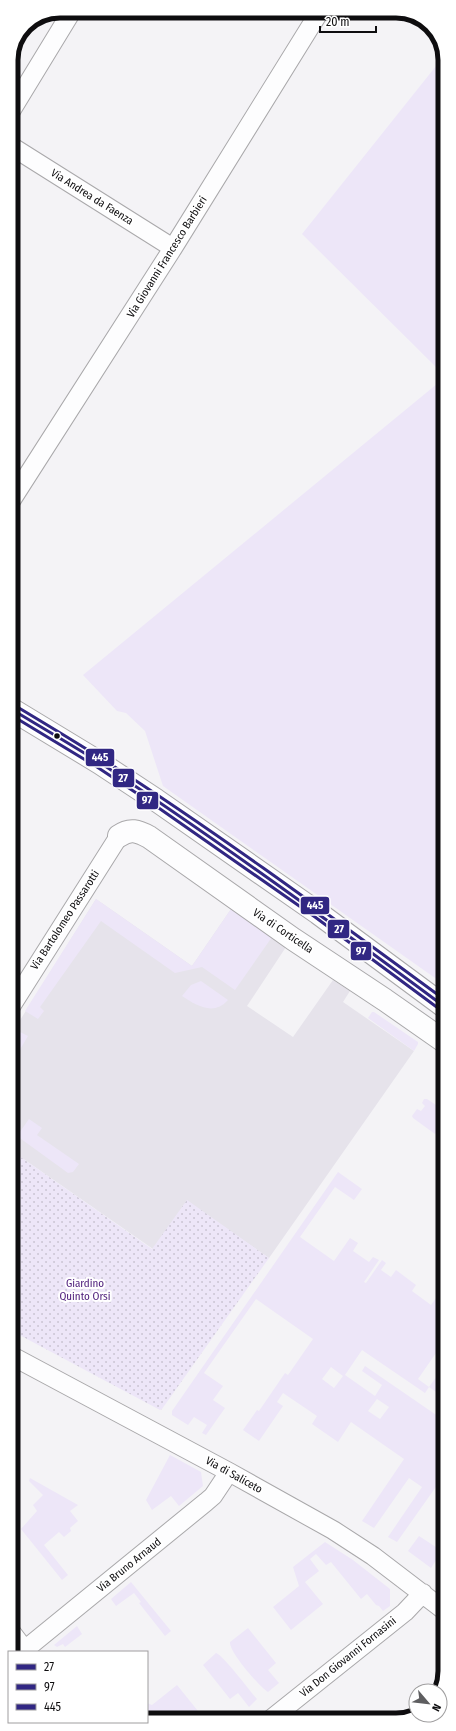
<svg xmlns="http://www.w3.org/2000/svg" width="456" height="1731" font-family="'Fira Sans Condensed',sans-serif">
<style>
.built{fill:#e6e3eb}
.green{fill:#ede6f8;fill-rule:evenodd}
.park{fill:url(#park-dots)}
.lines{fill:none;stroke-linecap:round;stroke-linejoin:round}
.minor-casing{stroke:#a9a8aa;stroke-width:20}
.secondary-casing{stroke:#a9a8aa;stroke-width:24}
.minor{stroke:#fdfdfe;stroke-width:18}
.secondary{stroke:#fdfdfe;stroke-width:22}
.bus-1-casing{stroke:#fff;stroke-width:6}
.bus-2-casing{stroke:#fff;stroke-width:6}
.bus-3-casing{stroke:#fff;stroke-width:6}
.bus-1{stroke:#312783;stroke-width:3}
.bus-2{stroke:#312783;stroke-width:3}
.bus-3{stroke:#312783;stroke-width:3}
.bus-dot{fill:#0e0d0f;stroke:#fff;stroke-width:1.5}
.labels{text-anchor:middle;dominant-baseline:central;stroke-width:4;stroke-linejoin:round;paint-order:stroke}
.street-label{font-size:11px;fill:#0e0d0f;stroke:#fff}
.park-label{font-size:11px;fill:#4b1a79;stroke:#fff}
.rim{fill:none;stroke:#0e0d0f;stroke-width:5}
.line-badge{stroke:#fff;stroke-width:1.5}
.badge-label{font-size:11px;text-anchor:middle;font-weight:bold;fill:#fff}
</style>
<defs>
<pattern id="park-dots" width="8" height="8" patternUnits="userSpaceOnUse"><rect width="8" height="8" fill="#ede6f8"/><path d="M2 2h.1M6 6h.1" fill="none" stroke="#cac4d3" stroke-width="1.8" stroke-linecap="round"/></pattern>
</defs>
<rect width="100%" height="100%" fill="#f4f3f6"/>
<path class="built" d="M 96,899 L 192,966 L 231,909 L 286,947 L 247,1006 L 293,1037 L 333,980 L 350,991 L 343,1002 L 414,1051 L 269,1258 L 187,1201 L 153,1249 L 12,1151 L 12,1033 Z"/>
<path class="green" d="M 444,56 L 445,985 L 163,786 L 145,731 L 126,713 L 117,711 L 83,675 L 443,379 L 443,374 L 302,234 Z
M 96,899 L 192,966 L 231,909 L 272,937 L 235,990 L 202,967 L 175,973 L 101,921 L 40,1007 L 44,1011 L 38,1019 L 25,1011 Z
M 201,981 L 228,1000 C 214,1016 197,1006 182,996 L 191,985 Z
M 372,1012 L 374,1012 L 418,1042 L 418,1044 L 414,1051 L 368,1018 Z
M 14,1029 L 28,1036 L 12,1063 L 12,1033 Z
M 424,1099 L 427,1099 L 445,1111 L 445,1120 L 435,1134 L 413,1118 L 412,1116 L 417,1109 L 421,1111 L 425,1106 L 422,1103 Z
M 29,1119 L 42,1128 L 37,1135 L 79,1164 L 73,1172 L 68,1173 L 17,1136 Z
M 338,1172 L 362,1189 L 354,1200 L 335,1187 L 300,1237 L 334,1261 L 350,1238 L 358,1243 L 353,1251 L 369,1262 L 373,1257 L 379,1260 L 364,1282 L 366,1283 L 382,1260 L 386,1263 L 381,1270 L 391,1277 L 396,1270 L 416,1285 L 412,1291 L 431,1305 L 436,1298 L 445,1305 L 445,1340 L 418,1379 L 429,1387 L 445,1365 L 445,1398 L 429,1387 L 425,1393 L 362,1350 L 345,1375 L 375,1396 L 382,1385 L 362,1371 L 365,1366 L 445,1421 L 445,1474 L 397,1542 L 388,1537 L 422,1487 L 409,1478 L 374,1528 L 362,1521 L 404,1459 L 351,1422 L 338,1442 L 312,1424 L 317,1416 L 283,1393 L 277,1402 L 283,1406 L 259,1441 L 243,1430 L 257,1410 L 259,1411 L 285,1373 L 288,1375 L 313,1339 L 256,1299 L 204,1373 L 223,1386 L 213,1400 L 225,1408 L 206,1435 L 202,1433 L 207,1425 L 194,1417 L 188,1425 L 172,1415 L 172,1411 ZM 331,1367 L 343,1376 L 334,1388 L 322,1379 ZM 377,1399 L 389,1407 L 380,1419 L 368,1411 Z
M 170,1455 L 201,1472 L 203,1486 L 179,1506 L 171,1496 L 152,1510 L 146,1500 Z
M 30,1478 L 78,1505 L 70,1511 L 78,1521 L 70,1528 L 71,1531 L 64,1537 L 59,1532 L 44,1545 L 68,1575 L 62,1580 L 21,1529 L 37,1511 L 33,1505 L 43,1495 L 29,1481 Z
M 419,1536 L 442,1551 L 445,1547 L 445,1553 L 442,1551 L 431,1568 L 408,1551 Z
M 325,1542 L 353,1560 L 390,1589 L 390,1606 L 383,1611 L 379,1606 L 376,1605 L 367,1594 L 361,1599 L 331,1562 L 326,1565 L 316,1554 L 310,1559 L 319,1571 L 305,1582 L 323,1604 L 291,1630 L 273,1607 L 299,1586 L 293,1567 Z
M 131,1582 L 171,1631 L 165,1636 L 139,1603 L 141,1602 L 134,1593 L 116,1606 L 111,1599 Z
M 77,1626 L 82,1634 L 65,1647 L 63,1644 L 57,1647 L 54,1645 Z
M 248,1628 L 276,1663 L 268,1670 L 279,1683 L 268,1692 C 259,1686 229,1652 230,1642 Z
M 216,1653 C 223,1655 250,1691 257,1699 L 249,1707 L 238,1693 L 230,1699 L 203,1665 Z
M 177,1685 L 202,1716 L 197,1720 L 153,1720 L 147,1712 L 147,1703 L 152,1705 Z"/>
<path class="park" d="M 12,1151 L 152,1249 L 187,1200 L 269,1258 L 162,1409 L 160,1410 L 12,1331 Z"/>
<g class="lines">
<defs>
<path id="minor" d="M 11,111 L 72,11
M 11,146 L 173,248
M 11,501 L 173,248 L 320,11
M 12,1005 L 119,836
M 12,1356 L 229,1472 L 333,1530 L 373,1556 L 445,1611
M 12,1633 L 25,1650
M 22,1652 L 206,1502 L 213,1496 L 229,1472
M 271,1719 L 405,1612 L 423,1593"/>
<path id="secondary" d="M 11,709 L 100,763 L 156,800 L 318,913 L 445,1007
M 119,836 C 130,828 138,831 149,837 L 293,939 L 385,1000 L 445,1042"/>
</defs>
<use href="#minor" class="minor-casing"/>
<use href="#secondary" class="secondary-casing"/>
<use href="#minor" class="minor"/>
<use href="#secondary" class="secondary"/>
<defs>
<path id="bus-1" d="M 11,709 C 41,727 72,745 102,764 C 219,841 332,923 445,1007"/>
<path id="bus-2" d="M 11,715 L 97,767 L 153,804 L 315,917 L 442,1011"/>
<path id="bus-3" d="M 14,705 C 44,723 74,741 104,760 C 221,835 333,918 445,1000"/>
</defs>
<use href="#bus-1" class="bus-1-casing"/>
<use href="#bus-2" class="bus-2-casing"/>
<use href="#bus-3" class="bus-3-casing"/>
<use href="#bus-1" class="bus-1"/>
<use href="#bus-2" class="bus-2"/>
<use href="#bus-3" class="bus-3"/>
</g>
<circle class="bus-dot" cx="57" cy="736" r="3.5"/>
<g class="labels">
<g class="street-label">
<text transform="translate(92 197) rotate(32)">Via Andrea da Faenza</text>
<text transform="translate(167 257) rotate(-58)">Via Giovanni Francesco Barbieri</text>
<text transform="translate(65 920) rotate(-57)">Via Bartolomeo Passarotti</text>
<text transform="translate(283 931) rotate(34)">Via di Corticella</text>
<text transform="translate(234 1475) rotate(29)">Via di Saliceto</text>
<text transform="translate(129 1565) rotate(-39)">Via Bruno Arnaud</text>
<text transform="translate(348 1657) rotate(-39)">Via Don Giovanni Fornasini</text>
</g>
<g class="park-label">
<text x="85" y="1283">Giardino<tspan x="85" dy="13">Quinto Orsi</tspan></text>
</g>
</g>
<path d="M0 0H456V1731H0ZM60 18H396A42 42 0 0 1 438 60V1671A42 42 0 0 1 396 1713H60A42 42 0 0 1 18 1671V60A42 42 0 0 1 60 18Z" fill="#fff" fill-rule="evenodd"/>
<path class="rim" d="M60 18H396A42 42 0 0 1 438 60V1671A42 42 0 0 1 396 1713H60A42 42 0 0 1 18 1671V60A42 42 0 0 1 60 18Z"/>
<g class="line-badge">
<rect x="85" y="748" width="30" height="19" rx="4" fill="#312783"/>
<rect x="112" y="768" width="23" height="20" rx="4" fill="#312783"/>
<rect x="136" y="791" width="23" height="19" rx="4" fill="#312783"/>
<rect x="300" y="896" width="30" height="19" rx="4" fill="#312783"/>
<rect x="327" y="919" width="23" height="20" rx="4" fill="#312783"/>
<rect x="350" y="941" width="22" height="20" rx="4" fill="#312783"/>
</g>
<g class="badge-label">
<text x="100" y="761">445</text>
<text x="123" y="782">27</text>
<text x="147" y="804">97</text>
<text x="315" y="909">445</text>
<text x="339" y="933">27</text>
<text x="361" y="955">97</text>
</g>
<rect x="8" y="1651" width="140" height="72" fill="#ffffff" stroke="#9f9e9f"/>
<rect x="16" y="1664" width="20" height="6" fill="#312783" stroke="#9f9e9f"/>
<text x="44" y="1671" font-size="12" fill="#0e0d0f">27</text>
<rect x="16" y="1684" width="20" height="6" fill="#312783" stroke="#9f9e9f"/>
<text x="44" y="1691" font-size="12" fill="#0e0d0f">97</text>
<rect x="16" y="1704" width="20" height="6" fill="#312783" stroke="#9f9e9f"/>
<text x="44" y="1711" font-size="12" fill="#0e0d0f">445</text>
<g transform="translate(428 1703) rotate(118)"><circle r="19" fill="#ffffff" stroke="#9f9e9f"/>
<path d="M0-3L7 15L0 10L-7 15Z" fill="#5e5e60"/>
<text y="-6" font-size="11" font-weight="bold" text-anchor="middle" fill="#0e0d0f">N</text>
</g>
<path d="M320 26v6h56v-6" fill="none" stroke="#0e0d0f" stroke-width="2"/>
<text x="326" y="26" font-size="12" fill="#0e0d0f" stroke="#ffffff" stroke-width="3" paint-order="stroke">20 m</text>
</svg>
